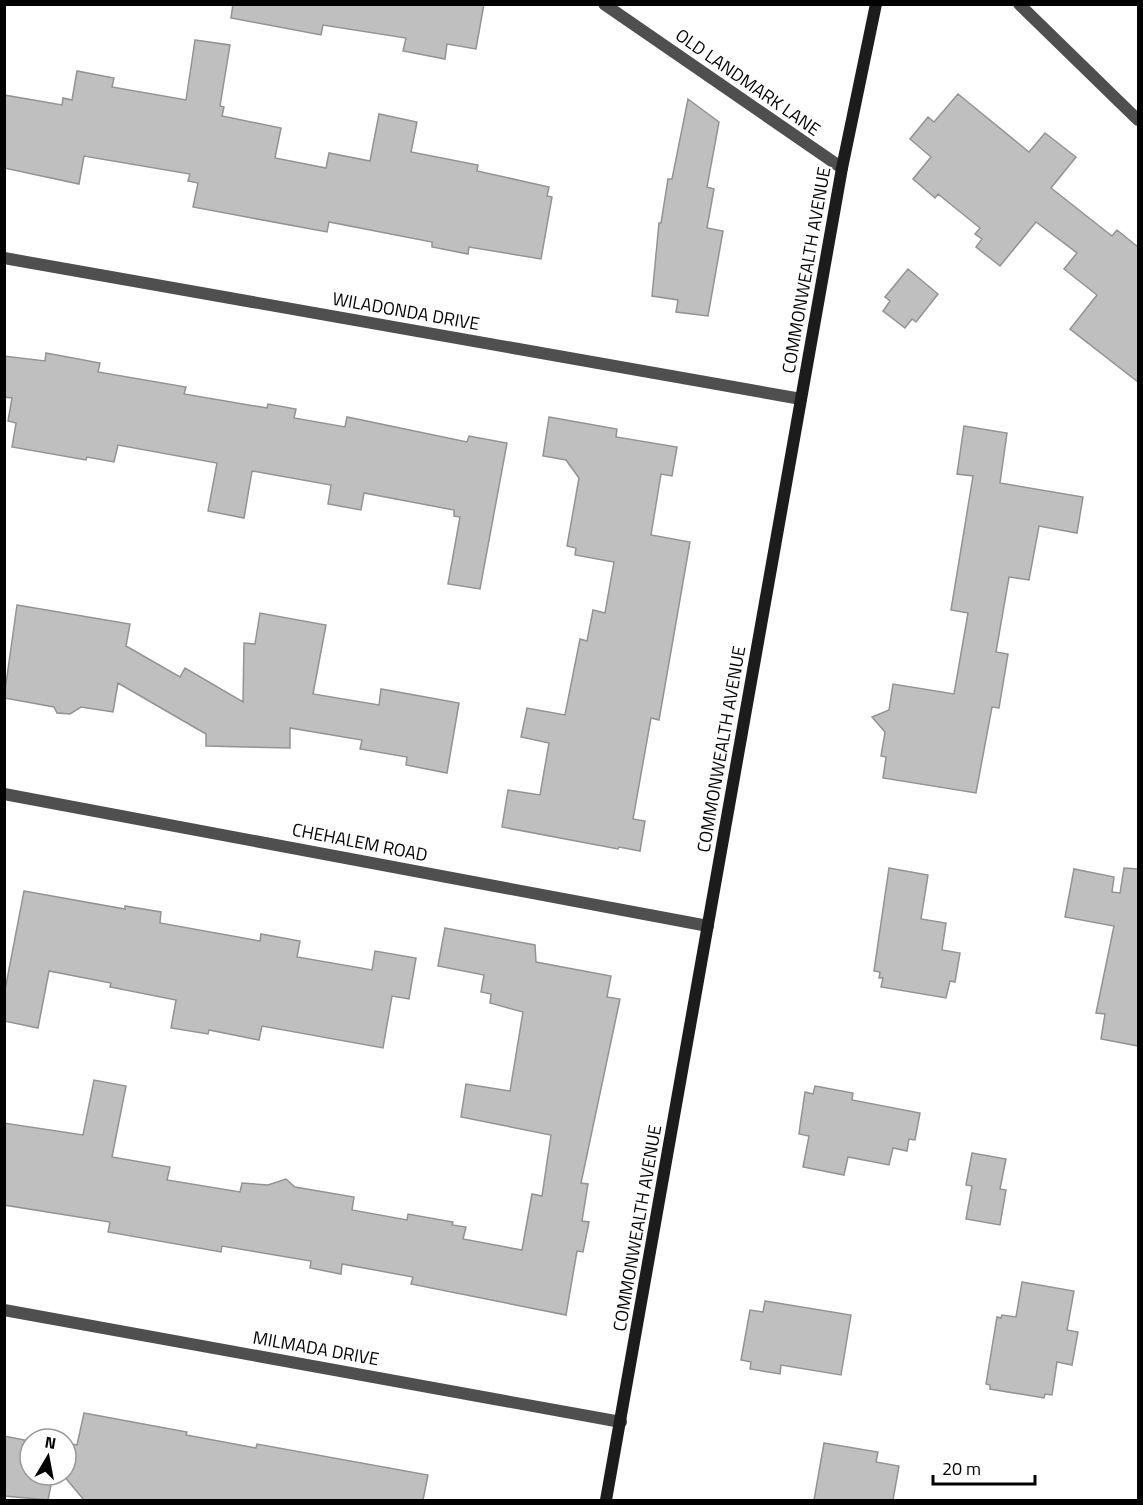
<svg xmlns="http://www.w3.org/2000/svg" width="1143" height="1505" font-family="'Titillium Web',sans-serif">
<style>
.building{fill:#bfbfbf;stroke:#939393;stroke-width:1.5}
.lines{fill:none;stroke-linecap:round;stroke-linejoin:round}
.street{stroke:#4f4f4f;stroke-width:12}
.secondary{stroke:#1c1c1c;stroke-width:12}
.labels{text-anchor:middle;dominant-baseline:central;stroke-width:4.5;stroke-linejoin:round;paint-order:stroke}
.street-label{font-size:18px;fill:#000;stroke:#fff}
</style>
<rect width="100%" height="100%" fill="#fff"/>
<path class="building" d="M 233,4 L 484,4 L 476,49 L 447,44 L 445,59 L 403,51 L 406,38 L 323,25 L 321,35 L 231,18 Z
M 195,40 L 230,45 L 220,106 L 224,107 L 222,116 L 281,128 L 275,158 L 326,168 L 329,153 L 370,161 L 379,114 L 417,122 L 411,152 L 478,165 L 477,171 L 549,187 L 547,196 L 552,197 L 541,259 L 469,247 L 468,254 L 432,247 L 432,242 L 329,222 L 327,232 L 193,207 L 198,183 L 188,181 L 190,174 L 84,156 L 79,184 L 4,168 L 4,95 L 62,105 L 63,98 L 72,100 L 77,71 L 114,78 L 112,87 L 186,100 Z
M 958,94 L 1029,152 L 1045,133 L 1076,157 L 1051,188 L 1112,236 L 1117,230 L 1138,247 L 1138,382 L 1070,329 L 1097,295 L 1064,269 L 1077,253 L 1036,222 L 1000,266 L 976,247 L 982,239 L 975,234 L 980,228 L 938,194 L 935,198 L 913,179 L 931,157 L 910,139 L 928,117 L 934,122 Z
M 688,99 L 719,122 L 707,187 L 714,189 L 707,228 L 723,231 L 708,316 L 676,312 L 678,300 L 652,296 L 659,223 L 661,223 L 668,179 L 672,179 Z
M 908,269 L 938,294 L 916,322 L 912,319 L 905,328 L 883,311 L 890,301 L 885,297 Z
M 46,353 L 100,363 L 98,372 L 186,387 L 184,394 L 267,408 L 268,404 L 296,409 L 294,418 L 345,427 L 347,417 L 467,442 L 469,436 L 507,443 L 480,589 L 448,584 L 460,517 L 454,516 L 454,510 L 364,493 L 361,510 L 328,504 L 331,485 L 252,471 L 244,518 L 208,511 L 217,463 L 118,445 L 114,462 L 87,457 L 86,460 L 12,447 L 16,423 L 8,421 L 12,398 L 4,397 L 4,356 L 45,361 Z
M 549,417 L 617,429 L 616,437 L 677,447 L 672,476 L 661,474 L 651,535 L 690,542 L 659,720 L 651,718 L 633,819 L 645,821 L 640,851 L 619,847 L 618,849 L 502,827 L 508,790 L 540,795 L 549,743 L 521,737 L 527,708 L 565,715 L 580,639 L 587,641 L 593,610 L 605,613 L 614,562 L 575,555 L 576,548 L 567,546 L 579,478 L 566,460 L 543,456 Z
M 964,426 L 1007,433 L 1000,483 L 1083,497 L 1077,533 L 1039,526 L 1029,580 L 1009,577 L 996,652 L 1008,654 L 999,708 L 992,707 L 976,793 L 883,778 L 886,757 L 881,756 L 885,732 L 872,717 L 889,710 L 893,684 L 954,694 L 968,613 L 951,610 L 973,476 L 957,474 Z
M 17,605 L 130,624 L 126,646 L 180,677 L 185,668 L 243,702 L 244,643 L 255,644 L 260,613 L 326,625 L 313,694 L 379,705 L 381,689 L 459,703 L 447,773 L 406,765 L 407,757 L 360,749 L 362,740 L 290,728 L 290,748 L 206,746 L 206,734 L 118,683 L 113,712 L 81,707 L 70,714 L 57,713 L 54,707 L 4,698 Z
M 889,868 L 928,875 L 921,919 L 946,923 L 942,950 L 960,953 L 955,982 L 950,981 L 946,998 L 881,987 L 883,978 L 879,978 L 880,972 L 874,971 Z
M 1124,868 L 1138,869 L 1138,1046 L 1101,1039 L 1105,1014 L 1096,1013 L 1114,926 L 1065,917 L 1074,869 L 1114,877 L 1112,892 L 1120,893 Z
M 24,891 L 125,909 L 125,906 L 161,912 L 160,923 L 260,941 L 261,934 L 300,941 L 297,957 L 372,970 L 375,951 L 416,958 L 409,999 L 392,996 L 383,1048 L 262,1026 L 259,1040 L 209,1030 L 208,1034 L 171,1028 L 176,1000 L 110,987 L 111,983 L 49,971 L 38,1028 L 4,1021 L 4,995 Z
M 445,928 L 535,945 L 536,962 L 611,976 L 607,997 L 620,999 L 581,1183 L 588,1184 L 582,1221 L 589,1222 L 583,1252 L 577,1251 L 566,1315 L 411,1284 L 413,1277 L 342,1264 L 341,1274 L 310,1268 L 311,1261 L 222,1246 L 221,1252 L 108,1232 L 110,1222 L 4,1205 L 4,1123 L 83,1135 L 94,1080 L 126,1086 L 112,1157 L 170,1167 L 167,1180 L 240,1192 L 242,1183 L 268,1185 L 286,1179 L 295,1187 L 354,1197 L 352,1210 L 407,1220 L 408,1214 L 453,1222 L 452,1225 L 466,1227 L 463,1239 L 522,1250 L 532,1194 L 542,1196 L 551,1135 L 461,1117 L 466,1084 L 510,1091 L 523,1012 L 490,1003 L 491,994 L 481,992 L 484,975 L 438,966 Z
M 815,1086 L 853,1093 L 852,1100 L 920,1113 L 915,1140 L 909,1139 L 907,1151 L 893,1148 L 889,1165 L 848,1157 L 844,1175 L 803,1167 L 809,1136 L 799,1134 L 801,1119 L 805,1092 L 813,1094 Z
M 972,1153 L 1006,1159 L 1000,1189 L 1006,1190 L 1000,1225 L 966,1219 L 972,1186 L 966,1185 Z
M 1022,1282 L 1074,1291 L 1067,1330 L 1078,1332 L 1072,1365 L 1057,1362 L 1052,1395 L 1045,1394 L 1044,1398 L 990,1389 L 990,1385 L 986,1384 L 997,1317 L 1001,1318 L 1002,1315 L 1016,1317 Z
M 765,1301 L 851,1315 L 841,1375 L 781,1365 L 780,1374 L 750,1369 L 751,1362 L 741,1360 L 750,1310 L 763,1312 Z
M 84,1413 L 187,1432 L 186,1435 L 256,1448 L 257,1444 L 428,1475 L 423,1500 L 84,1500 L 63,1475 L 66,1475 L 66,1443 L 77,1445 Z
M 4,1436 L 30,1441 L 30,1475 L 53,1475 L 48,1500 L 4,1496 Z
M 824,1443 L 878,1452 L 876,1462 L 899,1466 L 893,1500 L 814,1500 Z"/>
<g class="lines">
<path class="street" d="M 604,4 L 842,168
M 1019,4 L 1138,120
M 4,258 L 801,399
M 4,794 L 708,926
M 4,1310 L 621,1422"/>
<path class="secondary" d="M 606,1500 L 842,168 L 876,4"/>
</g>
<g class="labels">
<g class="street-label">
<text transform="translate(748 82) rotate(35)">OLD LANDMARK LANE</text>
<text transform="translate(806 270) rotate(-80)">COMMONWEALTH AVENUE</text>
<text transform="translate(406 311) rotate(10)">WILADONDA DRIVE</text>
<text transform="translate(721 749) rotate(-80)">COMMONWEALTH AVENUE</text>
<text transform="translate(360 842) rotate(11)">CHEHALEM ROAD</text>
<text transform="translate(637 1228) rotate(-80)">COMMONWEALTH AVENUE</text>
<text transform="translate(316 1348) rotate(10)">MILMADA DRIVE</text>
</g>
</g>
<rect width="1143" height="1505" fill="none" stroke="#000000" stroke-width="12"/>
<g transform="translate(48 1457) rotate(10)"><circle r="28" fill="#ffffff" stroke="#999999" stroke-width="1.5"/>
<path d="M0-4.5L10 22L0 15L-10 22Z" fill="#000000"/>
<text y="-9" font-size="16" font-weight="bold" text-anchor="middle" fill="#000000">N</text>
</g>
<path d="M933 1475v9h102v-9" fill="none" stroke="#000000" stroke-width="3"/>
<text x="942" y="1475" font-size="18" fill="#000000" stroke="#ffffff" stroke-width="4.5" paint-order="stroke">20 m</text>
</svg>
